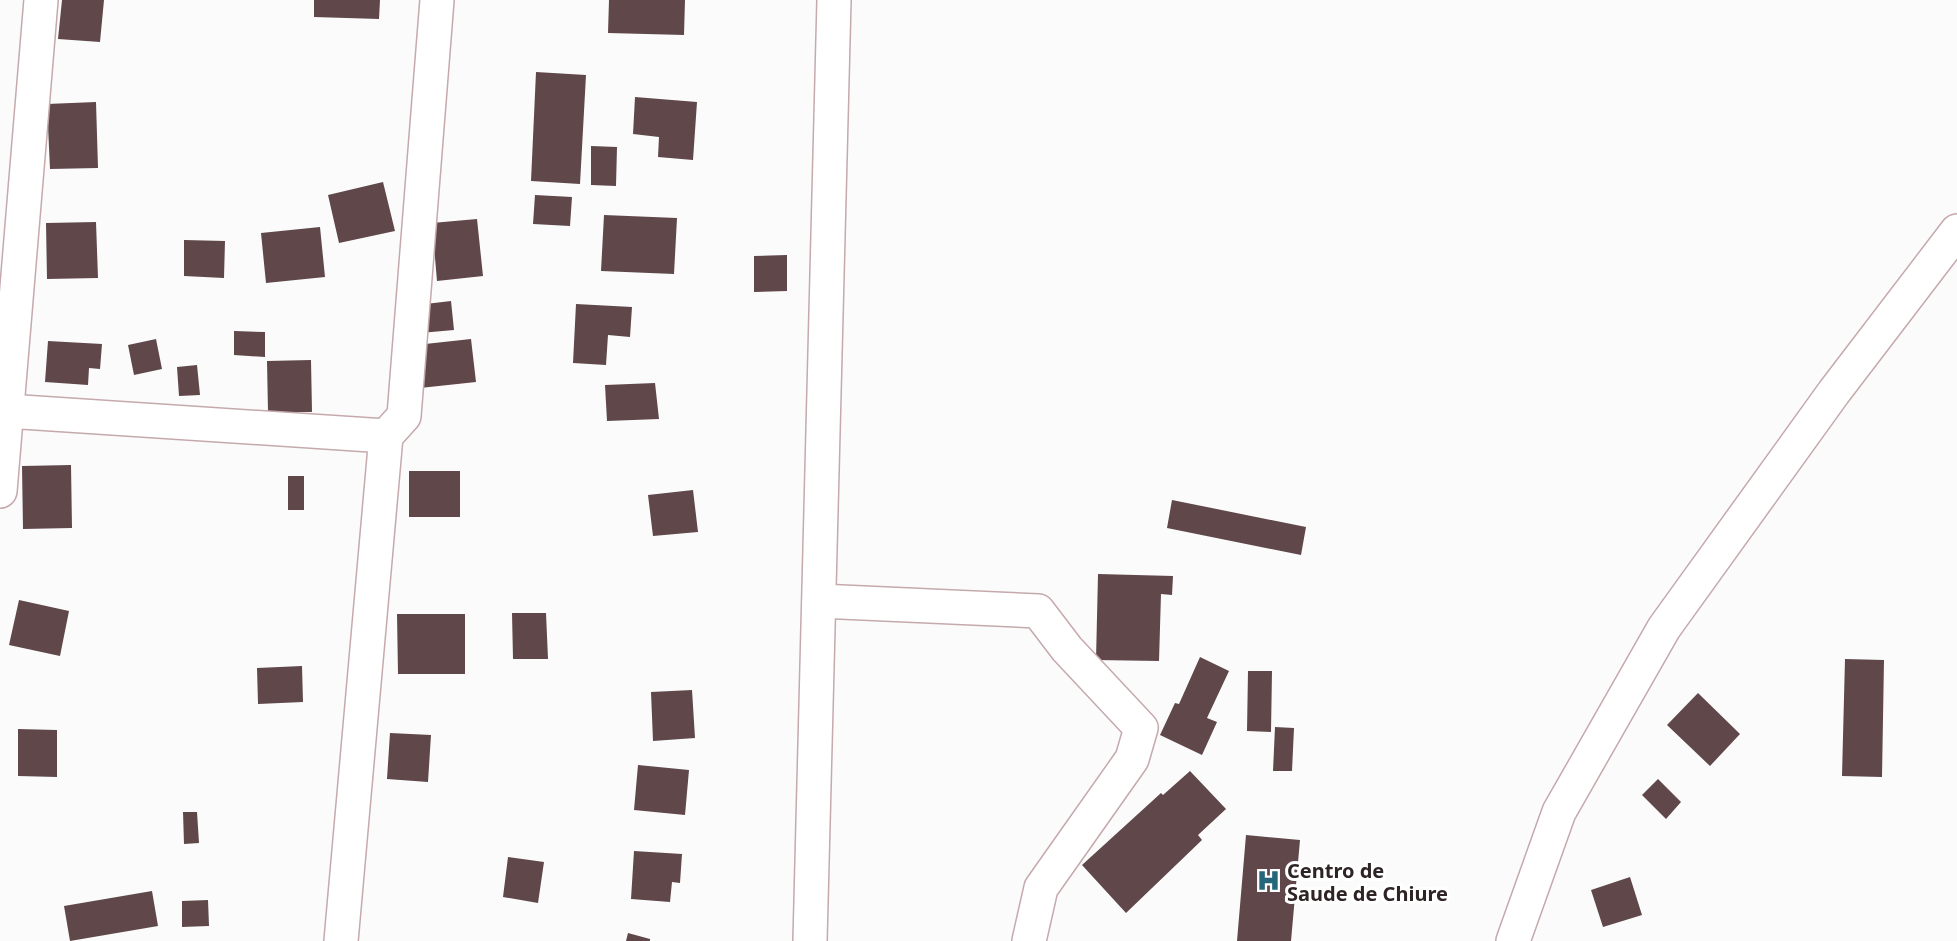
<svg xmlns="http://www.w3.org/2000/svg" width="1957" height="941" font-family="'Noto Sans',sans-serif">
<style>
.building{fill:#5f474a}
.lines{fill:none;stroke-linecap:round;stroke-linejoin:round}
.street-casing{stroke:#c5a9ac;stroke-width:36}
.highway-casing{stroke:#c5a9ac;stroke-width:36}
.street{stroke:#fff;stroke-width:33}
.highway{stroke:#fff;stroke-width:33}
.labels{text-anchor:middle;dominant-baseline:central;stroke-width:6;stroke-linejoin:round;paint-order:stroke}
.poi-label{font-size:20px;font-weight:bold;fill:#2f2425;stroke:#fff;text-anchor:start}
</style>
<rect width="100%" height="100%" fill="#fbfbfb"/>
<path class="building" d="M 62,0 L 104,0 L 100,42 L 58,39 Z
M 314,0 L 380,0 L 379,19 L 314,17 Z
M 609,0 L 685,0 L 684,35 L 608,33 Z
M 536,72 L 586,75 L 580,184 L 531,181 Z
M 635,97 L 697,102 L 693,160 L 658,157 L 659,137 L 633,134 Z
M 96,102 L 98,168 L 50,169 L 47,104 Z
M 591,146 L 617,147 L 616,186 L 591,185 Z
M 383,182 L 395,231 L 339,243 L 328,195 Z
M 535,195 L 572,197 L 570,226 L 533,224 Z
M 604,215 L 677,218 L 674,274 L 601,271 Z
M 477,219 L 483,276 L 437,281 L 432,223 Z
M 96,222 L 98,278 L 47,279 L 46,223 Z
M 320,227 L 325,277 L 266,283 L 261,233 Z
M 184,240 L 225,241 L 224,278 L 184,276 Z
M 787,255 L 787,291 L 754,292 L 754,256 Z
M 451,301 L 454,330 L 420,333 L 417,305 Z
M 576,304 L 632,307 L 630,337 L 608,335 L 606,365 L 573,363 Z
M 234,331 L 265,332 L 265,357 L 234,355 Z
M 156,339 L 162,369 L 134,375 L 128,345 Z
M 471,339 L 476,382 L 420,388 L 416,345 Z
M 48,341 L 102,344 L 100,369 L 89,368 L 88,385 L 45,382 Z
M 311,360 L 312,412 L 268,412 L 267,361 Z
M 197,365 L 200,395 L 179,396 L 177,367 Z
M 655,383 L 659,419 L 607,421 L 605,385 Z
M 71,465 L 72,528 L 23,529 L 22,466 Z
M 409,471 L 460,471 L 460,517 L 409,517 Z
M 288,476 L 304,476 L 304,510 L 288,510 Z
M 693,490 L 698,532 L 653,536 L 648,495 Z
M 1172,500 L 1306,527 L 1301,555 L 1167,528 Z
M 1098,574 L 1173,576 L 1172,595 L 1161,594 L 1159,661 L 1096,660 Z
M 19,600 L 69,611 L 60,656 L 9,645 Z
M 512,613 L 546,613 L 548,659 L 513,659 Z
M 397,614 L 465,614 L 465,674 L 398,674 Z
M 1200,657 L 1229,671 L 1207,718 L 1217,722 L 1202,755 L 1160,735 L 1175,703 L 1179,704 Z
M 1845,659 L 1884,660 L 1882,777 L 1842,776 Z
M 302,666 L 303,702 L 258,704 L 257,668 Z
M 1248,671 L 1272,671 L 1271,732 L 1247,731 Z
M 692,690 L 695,738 L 653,741 L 651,692 Z
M 1698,693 L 1740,734 L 1710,766 L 1667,725 Z
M 1275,727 L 1294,728 L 1292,771 L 1273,771 Z
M 18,729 L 57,730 L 57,777 L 18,776 Z
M 390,733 L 431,735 L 428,782 L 387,779 Z
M 638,765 L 689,770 L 685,815 L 634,810 Z
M 1190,771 L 1226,809 L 1198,835 L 1202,840 L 1126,913 L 1082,865 L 1161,793 L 1163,795 Z
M 1658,779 L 1681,802 L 1666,819 L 1642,795 Z
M 183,812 L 197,812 L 199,843 L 184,844 Z
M 1246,835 L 1300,840 L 1291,941 L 1237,941 Z
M 634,851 L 682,854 L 680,883 L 672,882 L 670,902 L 631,899 Z
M 508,857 L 544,862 L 538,903 L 503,897 Z
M 1630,877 L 1642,915 L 1603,927 L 1591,890 Z
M 152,891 L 158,926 L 70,941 L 64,906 Z
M 208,900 L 209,926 L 182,927 L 182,901 Z
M 628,933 L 650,939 L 650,941 L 626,941 Z"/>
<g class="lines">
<defs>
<path id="street" d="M 7,411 L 386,436
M 0,491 L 41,0
M 819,601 L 1038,611 L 1067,649 L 1141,728 L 1132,759 L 1041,888 L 1029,941
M 341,941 L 386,436 L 404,416 L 437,0
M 1513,941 L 1559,812 L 1664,628 L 1834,392 L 1957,231"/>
<path id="highway" d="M 810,941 L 834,0"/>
</defs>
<use href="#street" class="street-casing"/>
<use href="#highway" class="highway-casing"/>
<use href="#street" class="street"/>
<use href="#highway" class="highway"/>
</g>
<defs>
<symbol id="hospital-bare" viewBox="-9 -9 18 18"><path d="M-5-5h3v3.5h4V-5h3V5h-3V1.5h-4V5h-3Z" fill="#25667a" stroke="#fff" stroke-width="2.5" paint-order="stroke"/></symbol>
</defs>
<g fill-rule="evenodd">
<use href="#hospital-bare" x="1252" y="864" width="33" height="33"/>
</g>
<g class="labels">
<g class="poi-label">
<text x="1287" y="870">Centro de<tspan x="1287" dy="23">Saude de Chiure</tspan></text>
</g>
</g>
</svg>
